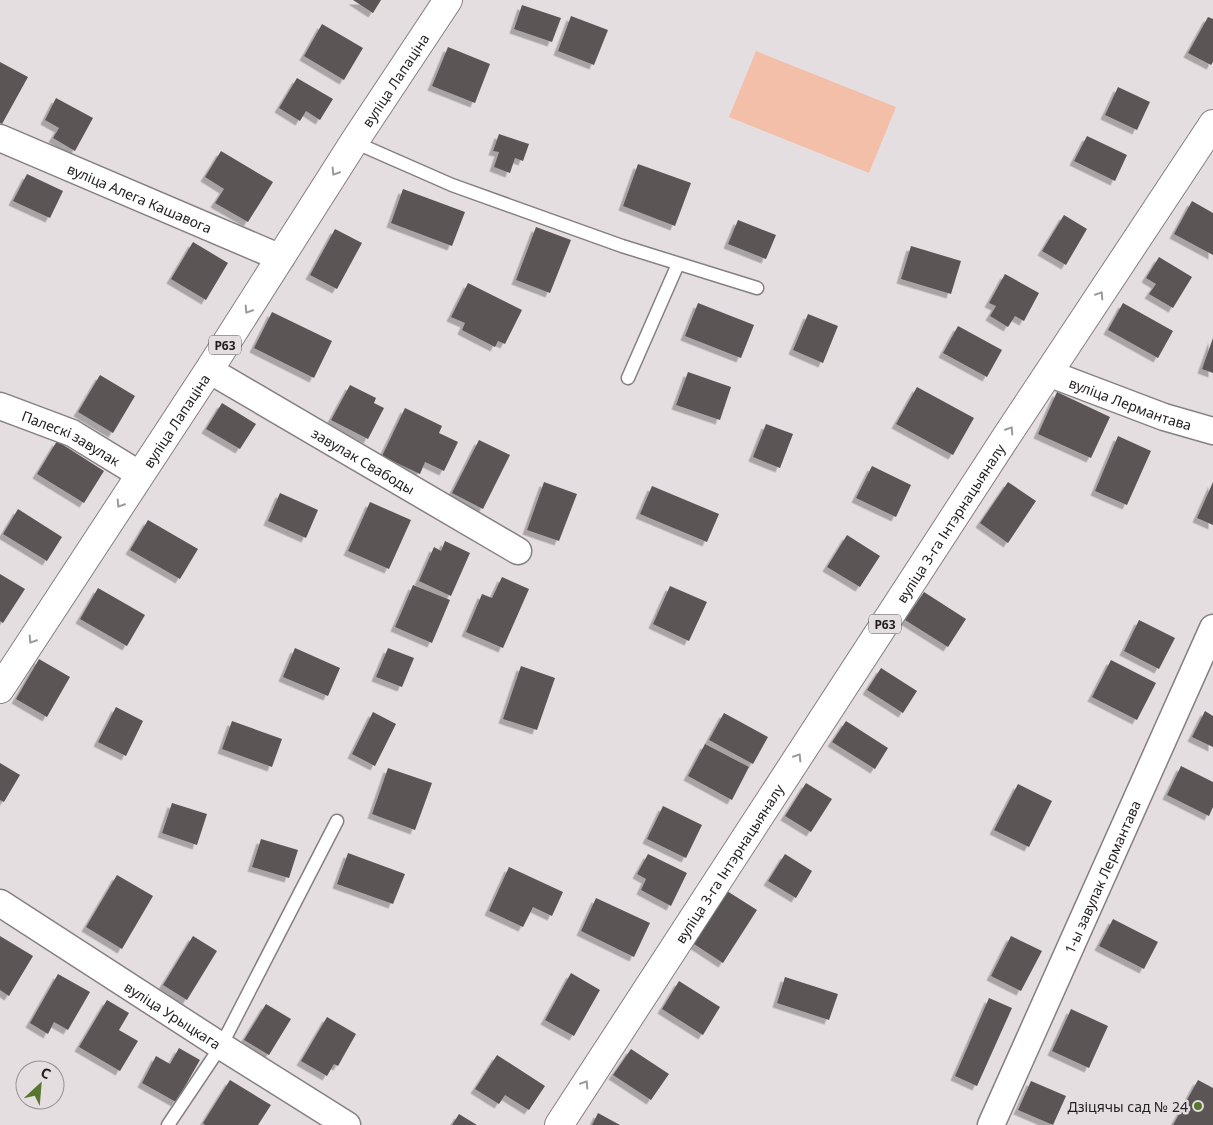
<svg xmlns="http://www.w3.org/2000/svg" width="1213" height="1125" font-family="'Noto Sans',sans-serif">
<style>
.green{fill:#f3bfa8}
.building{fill:#5c5555;filter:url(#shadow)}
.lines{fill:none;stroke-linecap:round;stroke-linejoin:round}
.service-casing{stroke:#867f82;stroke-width:15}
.minor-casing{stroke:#867f82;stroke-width:29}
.primary-casing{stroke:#867f82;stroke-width:30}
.service{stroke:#fff;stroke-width:12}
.minor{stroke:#fff;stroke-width:26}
.primary{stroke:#fff;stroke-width:28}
.oneway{stroke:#9b9a9a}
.poi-dot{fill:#57772e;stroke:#e5dee1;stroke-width:2}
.labels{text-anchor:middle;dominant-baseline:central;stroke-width:5;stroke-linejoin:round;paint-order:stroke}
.shield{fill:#e5dee1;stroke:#5c5859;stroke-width:1}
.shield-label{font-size:12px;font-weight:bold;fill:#211e1f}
.street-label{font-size:14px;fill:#211e1f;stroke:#e5dee1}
.poi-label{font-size:14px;fill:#211e1f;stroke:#e5dee1;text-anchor:end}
</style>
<defs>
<filter id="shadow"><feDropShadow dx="-4.5" dy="4.5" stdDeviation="0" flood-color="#0004"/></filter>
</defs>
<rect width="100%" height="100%" fill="#e5dee1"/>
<path class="green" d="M 756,51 L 896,107 L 869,173 L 729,117 Z"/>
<path class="building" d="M 353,0 L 381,0 L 373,13 Z
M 522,5 L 561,18 L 552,42 L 514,29 Z
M 571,16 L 608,30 L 594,65 L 558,51 Z
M 1208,17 L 1213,19 L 1213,62 L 1211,65 L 1188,53 Z
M 322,24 L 363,48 L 344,80 L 304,56 Z
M 448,47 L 490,64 L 475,103 L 432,86 Z
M 0,62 L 28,77 L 2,124 L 0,123 Z
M 297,78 L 333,99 L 320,120 L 306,111 L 300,121 L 279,108 Z
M 1118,87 L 1150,102 L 1137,130 L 1105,115 Z
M 56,98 L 93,118 L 75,151 L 53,138 L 59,128 L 45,120 Z
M 499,134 L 529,144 L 523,161 L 515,158 L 510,173 L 494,167 L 499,152 L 493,151 Z
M 1087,136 L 1127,155 L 1115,181 L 1074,161 Z
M 221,151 L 273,182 L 248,222 L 215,203 L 224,189 L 205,177 Z
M 638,164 L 691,183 L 675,226 L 623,206 Z
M 27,174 L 63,191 L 50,218 L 13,201 Z
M 403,189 L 465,212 L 452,246 L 391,223 Z
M 1192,201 L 1213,213 L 1213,255 L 1174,234 Z
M 1064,215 L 1087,229 L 1066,265 L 1042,251 Z
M 738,220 L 776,235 L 766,259 L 728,244 Z
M 536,227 L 571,240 L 550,293 L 516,280 Z
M 335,229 L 362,243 L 337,289 L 310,275 Z
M 193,242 L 228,263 L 206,300 L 171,279 Z
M 911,246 L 961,261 L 951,294 L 901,279 Z
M 1159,257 L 1192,277 L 1173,308 L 1149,294 L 1156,284 L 1146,278 Z
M 1005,274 L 1039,293 L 1024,321 L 1015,316 L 1008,327 L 990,316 L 996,306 L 989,303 Z
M 468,283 L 522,310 L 505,344 L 498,341 L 495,347 L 462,330 L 465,323 L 451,317 Z
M 698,303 L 754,325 L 741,358 L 685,336 Z
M 1123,303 L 1173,331 L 1158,358 L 1108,330 Z
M 272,312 L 332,341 L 314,378 L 254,348 Z
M 808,314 L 838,326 L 823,363 L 793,350 Z
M 958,326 L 1002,350 L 987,377 L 943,353 Z
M 1213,338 L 1213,373 L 1202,369 Z
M 688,372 L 731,387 L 720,420 L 676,405 Z
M 100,375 L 135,396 L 113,433 L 78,412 Z
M 350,385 L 376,398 L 374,403 L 384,408 L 368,439 L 331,420 Z
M 917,387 L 974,418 L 953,455 L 896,424 Z
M 1057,392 L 1110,417 L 1091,458 L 1038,434 Z
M 222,403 L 256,424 L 240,449 L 206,429 Z
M 405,408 L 442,426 L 439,433 L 458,442 L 444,471 L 425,462 L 420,474 L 382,456 Z
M 766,424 L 793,434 L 780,468 L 753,457 Z
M 1118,436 L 1151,451 L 1127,505 L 1095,491 Z
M 479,440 L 510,455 L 483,509 L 452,493 Z
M 57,441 L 104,471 L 84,503 L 37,474 Z
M 872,466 L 911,485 L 896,517 L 856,498 Z
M 544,482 L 577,494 L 559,541 L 527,530 Z
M 1008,482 L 1036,501 L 1008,543 L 980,523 Z
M 1213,482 L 1213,525 L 1197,518 Z
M 652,486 L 719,514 L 707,542 L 640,514 Z
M 280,493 L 318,510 L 306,538 L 268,521 Z
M 370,502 L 411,520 L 389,569 L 348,551 Z
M 18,509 L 62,537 L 47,561 L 3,534 Z
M 148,520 L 198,549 L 180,579 L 130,550 Z
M 847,535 L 880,556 L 860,587 L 827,567 Z
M 445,541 L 470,553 L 451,596 L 419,581 L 434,547 L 441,551 Z
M 0,574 L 25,589 L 3,623 L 0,621 Z
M 502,577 L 529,589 L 503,648 L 466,632 L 482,594 L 492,598 Z
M 413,585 L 450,600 L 432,643 L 395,627 Z
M 670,586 L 707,602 L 689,641 L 653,624 Z
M 98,588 L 145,615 L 127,646 L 80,619 Z
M 924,592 L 966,619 L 948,647 L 905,620 Z
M 1139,620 L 1175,638 L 1159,669 L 1124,651 Z
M 295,648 L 340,668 L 328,696 L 283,677 Z
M 388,648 L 414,658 L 402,687 L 376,677 Z
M 39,659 L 70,677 L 47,717 L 16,699 Z
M 1111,660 L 1156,683 L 1137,720 L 1092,697 Z
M 521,666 L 555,678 L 537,730 L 503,719 Z
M 881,668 L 917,691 L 903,713 L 867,690 Z
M 116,707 L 143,721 L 126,756 L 98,742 Z
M 1205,711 L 1213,716 L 1213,747 L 1192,737 Z
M 373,712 L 396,724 L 375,766 L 352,754 Z
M 724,713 L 768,737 L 753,764 L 709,740 Z
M 232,721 L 282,739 L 272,767 L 222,749 Z
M 846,721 L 888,748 L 875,769 L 832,742 Z
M 705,744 L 749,767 L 732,800 L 688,776 Z
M 0,763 L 20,775 L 4,802 L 0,800 Z
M 1181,766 L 1213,782 L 1213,807 L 1209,816 L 1167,795 Z
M 388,768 L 432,783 L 415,830 L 372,814 Z
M 806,783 L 832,799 L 811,832 L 785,816 Z
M 1018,784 L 1052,801 L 1029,847 L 994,830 Z
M 172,803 L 207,814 L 197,845 L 162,833 Z
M 663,806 L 702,825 L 686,858 L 647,839 Z
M 261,839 L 298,850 L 289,878 L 252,867 Z
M 348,853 L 405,874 L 393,904 L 337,884 Z
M 648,854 L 687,873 L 671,906 L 641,890 L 646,879 L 637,874 Z
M 785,854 L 812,871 L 796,898 L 768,881 Z
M 509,867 L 563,892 L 552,916 L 533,907 L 523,927 L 489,911 Z
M 117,875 L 153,896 L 122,949 L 86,927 Z
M 727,891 L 757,910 L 723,963 L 694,944 Z
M 596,898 L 650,923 L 634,957 L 581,931 Z
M 1113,919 L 1158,942 L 1144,969 L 1099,946 Z
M 0,936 L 33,956 L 9,996 L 0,990 Z
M 193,936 L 217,951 L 187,1000 L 163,985 Z
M 1011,936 L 1042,951 L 1021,991 L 991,976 Z
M 571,973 L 600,990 L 574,1036 L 545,1020 Z
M 58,974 L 90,992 L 68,1030 L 54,1022 L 48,1034 L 30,1023 Z
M 785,977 L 838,994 L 829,1020 L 777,1003 Z
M 679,981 L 720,1007 L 703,1035 L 662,1009 Z
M 989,998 L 1012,1008 L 977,1086 L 955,1076 Z
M 107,1000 L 129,1013 L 119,1030 L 138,1041 L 120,1071 L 79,1047 Z
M 266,1004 L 291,1019 L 269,1055 L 244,1040 Z
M 1071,1009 L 1108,1026 L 1089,1068 L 1052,1051 Z
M 327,1017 L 356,1034 L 338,1066 L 334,1064 L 327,1076 L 301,1061 Z
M 179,1048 L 200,1060 L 176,1102 L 142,1083 L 156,1056 L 170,1064 Z
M 631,1049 L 669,1074 L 651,1100 L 613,1075 Z
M 497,1055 L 545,1086 L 529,1110 L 505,1095 L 499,1104 L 475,1089 Z
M 230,1080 L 271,1105 L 258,1125 L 205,1125 L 203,1123 Z
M 1198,1080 L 1213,1088 L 1213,1125 L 1173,1125 Z
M 1031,1081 L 1066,1096 L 1053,1125 L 1018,1110 Z
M 598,1113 L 620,1125 L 592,1125 Z
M 459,1114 L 477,1125 L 452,1125 Z"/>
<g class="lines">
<defs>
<path id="service" d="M 354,142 L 452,185 L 622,246 L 757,288
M 628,378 L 678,264
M 168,1125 L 221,1046 L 337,821"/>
<g id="minor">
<path id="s1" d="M 0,138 L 281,258"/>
<path id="s2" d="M 209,370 L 518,551"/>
<path id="s3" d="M 1048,373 L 1164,417 L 1213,431"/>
<path id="s4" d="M 0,406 L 72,433 L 139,474"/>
<path id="s5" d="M 0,903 L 221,1046 L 347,1125"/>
<path id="s6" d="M 991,1125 L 1213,628"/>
</g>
<g id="primary">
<path id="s7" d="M 0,689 L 209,370 L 354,142 L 448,0"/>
<path id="s8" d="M 559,1125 L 1008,434 L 1213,124"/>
</g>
</defs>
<use href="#service" class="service-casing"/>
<use href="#minor" class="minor-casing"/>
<use href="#primary" class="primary-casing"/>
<use href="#service" class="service"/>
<use href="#minor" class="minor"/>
<use href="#primary" class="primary"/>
</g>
<defs><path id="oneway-chevron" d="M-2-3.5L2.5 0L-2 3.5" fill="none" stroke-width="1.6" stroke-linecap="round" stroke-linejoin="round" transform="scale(1.25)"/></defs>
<g class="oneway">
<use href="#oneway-chevron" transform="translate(335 172) rotate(122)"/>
<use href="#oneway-chevron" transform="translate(1100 295) rotate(-57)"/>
<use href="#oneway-chevron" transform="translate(248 310) rotate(123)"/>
<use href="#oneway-chevron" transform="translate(1010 430) rotate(-57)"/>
<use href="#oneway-chevron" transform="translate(120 504) rotate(123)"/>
<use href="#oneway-chevron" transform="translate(32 640) rotate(123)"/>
<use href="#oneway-chevron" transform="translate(798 757) rotate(-57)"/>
<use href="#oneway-chevron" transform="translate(585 1084) rotate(-57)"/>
</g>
<circle class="poi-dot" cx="1198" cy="1106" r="5"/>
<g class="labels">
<g class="shield">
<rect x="209" y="335.5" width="32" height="19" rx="4"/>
<rect x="869" y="614.5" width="32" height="19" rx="4"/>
</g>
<g class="shield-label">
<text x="225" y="345">Р63</text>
<text x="885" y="624">Р63</text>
</g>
<g class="street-label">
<text stroke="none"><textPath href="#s7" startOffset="726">вуліца Лапаціна</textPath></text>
<text stroke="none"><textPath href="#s1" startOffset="152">вуліца Алега Кашавога</textPath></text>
<text stroke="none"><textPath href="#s3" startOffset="88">вуліца Лермантава</textPath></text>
<text stroke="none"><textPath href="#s7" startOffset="321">вуліца Лапаціна</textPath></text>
<text stroke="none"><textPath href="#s4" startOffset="78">Палескі завулак</textPath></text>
<text stroke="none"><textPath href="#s2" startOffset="179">завулак Свабоды</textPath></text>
<text stroke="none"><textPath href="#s8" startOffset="718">вуліца 3-га Інтэрнацыяналу</textPath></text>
<text stroke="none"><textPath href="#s8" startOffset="312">вуліца 3-га Інтэрнацыяналу</textPath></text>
<text stroke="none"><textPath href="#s6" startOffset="272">1-ы завулак Лермантава</textPath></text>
<text stroke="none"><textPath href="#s5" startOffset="206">вуліца Урыцкага</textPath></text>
</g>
<g class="poi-label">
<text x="1188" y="1106">Дзіцячы сад № 24</text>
</g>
</g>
<g transform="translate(40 1085) rotate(26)"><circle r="24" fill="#e5dee1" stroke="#979193"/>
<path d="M0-4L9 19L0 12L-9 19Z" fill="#57772e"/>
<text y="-8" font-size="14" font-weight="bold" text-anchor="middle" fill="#211e1f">С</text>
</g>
</svg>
